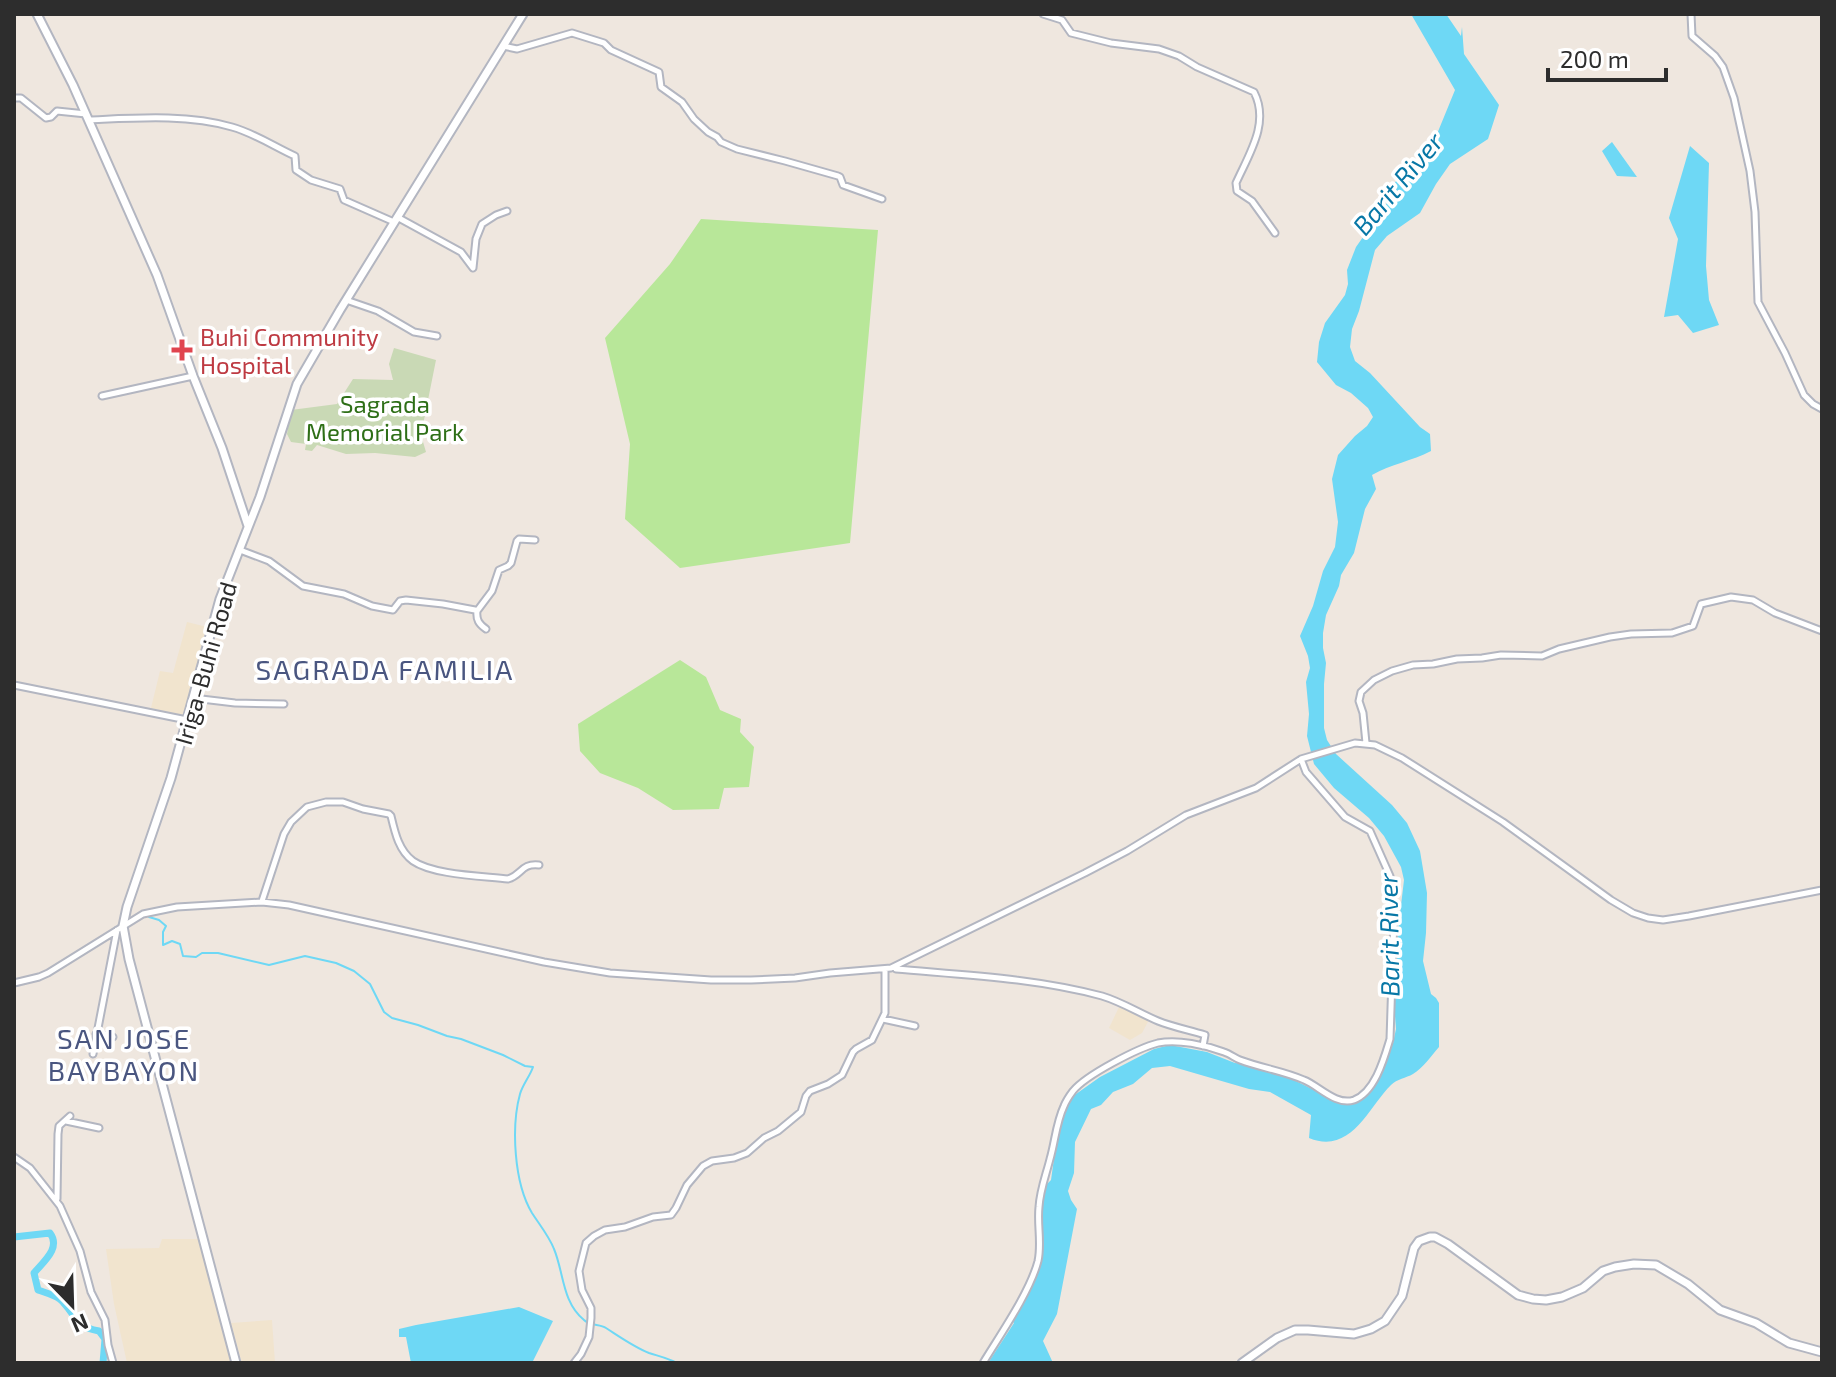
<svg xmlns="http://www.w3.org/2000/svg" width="1836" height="1377" font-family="'Exo 2',sans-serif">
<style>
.education{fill:#f1e4ce}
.green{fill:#b8e799}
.cemetery{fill:#c9d9b5}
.water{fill:#6ed8f5}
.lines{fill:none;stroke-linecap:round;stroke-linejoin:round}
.stream{stroke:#6ed8f5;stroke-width:2}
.river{stroke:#6ed8f5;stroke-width:7}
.street-casing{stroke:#b3b6c1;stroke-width:9}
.secondary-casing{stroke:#b3b6c1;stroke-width:11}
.street{stroke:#fff;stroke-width:5}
.secondary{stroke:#fff;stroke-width:7}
.health-dot{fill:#e0444e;stroke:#fff;stroke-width:3}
.labels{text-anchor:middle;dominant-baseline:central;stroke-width:7;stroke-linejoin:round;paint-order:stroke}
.health-label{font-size:24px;fill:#be3a42;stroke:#fff;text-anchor:start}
.park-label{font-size:24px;fill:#2e6f17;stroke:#fff}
.street-label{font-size:24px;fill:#2d2d2d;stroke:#fff}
.water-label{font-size:26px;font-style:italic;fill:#0777a6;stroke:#fff}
.quarter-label{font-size:28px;letter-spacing:2px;fill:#4a5680;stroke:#fff}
</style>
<rect width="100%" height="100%" fill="#efe7df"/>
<path class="education" d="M 187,622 L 207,627 L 183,716 L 151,708 L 160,671 L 173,673 Z
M 1120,1005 L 1150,1018 L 1142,1033 L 1130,1040 L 1109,1028 Z
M 162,1239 L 201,1239 L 232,1363 L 127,1363 L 114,1304 L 106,1249 L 159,1248 Z
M 272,1320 L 275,1363 L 242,1363 L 231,1323 Z"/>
<path class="green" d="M 701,219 L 878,230 L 850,543 L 680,568 L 625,519 L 630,444 L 605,338 L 670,264 Z
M 680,660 L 706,677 L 720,710 L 741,719 L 740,732 L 754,747 L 749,787 L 724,788 L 719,809 L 673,810 L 638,788 L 600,773 L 580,751 L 578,724 Z"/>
<path class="cemetery" d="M 394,348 L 436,360 L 421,435 L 426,452 L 415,457 L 375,453 L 346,454 L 317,445 L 312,451 L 305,450 L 306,444 L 291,442 L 287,434 L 291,410 L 337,404 L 353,379 L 393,380 L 389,364 Z"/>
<path class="water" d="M 1411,14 L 1446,14 L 1461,36 L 1462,27 L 1464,54 L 1499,105 L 1488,139 L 1450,164 L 1436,184 L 1420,213 L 1387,236 L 1375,250 L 1359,311 L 1352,329 L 1350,347 L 1355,361 L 1370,373 L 1420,427 L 1430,434 L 1431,451 C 1412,461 1391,464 1372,475 L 1376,489 L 1365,509 L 1354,553 L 1341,575 L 1339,586 L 1326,615 L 1323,633 L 1323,648 L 1326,663 L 1324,684 L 1324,728 L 1327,740 L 1336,754 L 1392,805 L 1407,823 L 1420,851 L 1427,893 L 1426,933 L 1423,961 L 1431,994 L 1436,998 L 1439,1003 L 1439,1047 C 1431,1056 1423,1068 1413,1074 C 1406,1078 1397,1079 1391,1085 C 1368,1108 1351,1155 1309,1138 L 1311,1115 L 1270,1092 L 1249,1089 L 1170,1066 L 1152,1068 L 1133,1084 L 1113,1092 L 1101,1105 L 1091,1109 L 1075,1142 L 1074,1173 L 1068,1191 L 1071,1200 L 1077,1209 L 1057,1314 L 1043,1341 L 1053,1363 L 988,1363 L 1014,1323 L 1011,1320 L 1032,1282 L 1042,1241 L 1042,1212 L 1045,1186 L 1051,1180 L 1058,1130 L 1065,1109 L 1069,1099 L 1100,1077 L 1154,1049 L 1170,1045 L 1207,1052 L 1235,1063 L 1250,1064 L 1288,1077 L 1336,1101 L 1348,1104 L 1356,1101 L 1380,1073 L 1387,1058 L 1393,1043 L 1396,1029 L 1394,1003 L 1397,939 L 1404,880 L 1401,867 L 1384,836 L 1369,818 L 1334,788 L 1314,764 L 1307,736 L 1309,714 L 1306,682 L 1310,668 L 1308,656 L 1300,636 L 1313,606 L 1323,571 L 1335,547 L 1338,522 L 1332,479 L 1338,455 L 1355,436 L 1367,426 L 1373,417 L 1368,408 L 1351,393 L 1336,385 L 1317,362 L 1319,342 L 1325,323 L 1345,295 L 1348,284 L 1347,270 L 1356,247 L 1389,200 L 1393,184 L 1421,159 L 1437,134 L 1455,90 Z
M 1612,142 L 1637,177 L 1617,176 L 1602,151 Z
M 1690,146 L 1709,163 L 1706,266 L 1709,300 L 1719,325 L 1693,333 L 1678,315 L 1664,317 L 1678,239 L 1669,218 Z
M 519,1307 L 553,1321 L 532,1363 L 411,1363 L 406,1337 L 399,1337 L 399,1329 L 416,1325 Z"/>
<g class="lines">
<path class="stream" d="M 149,917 L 159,920 L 166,926 L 163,932 L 163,945 L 172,941 L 180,944 L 183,956 L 196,957 L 202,953 L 218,953 L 269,965 L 305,956 L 336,963 L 354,971 L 370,984 L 384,1012 L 392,1018 L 418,1025 L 447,1036 L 461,1039 L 503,1055 L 525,1066 L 533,1067 C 530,1076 523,1084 520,1094 C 511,1127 514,1183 532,1213 C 539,1224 549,1236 554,1249 C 564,1273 562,1302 584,1320 C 590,1326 600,1324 606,1328 C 620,1337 634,1347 649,1353 C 658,1356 668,1358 677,1363"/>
<path class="river" d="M 14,1237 L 50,1233 C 61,1248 44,1261 34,1273 L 38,1290 C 46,1293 57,1295 63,1302 C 79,1319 73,1326 99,1331 L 105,1339 L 103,1363"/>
<defs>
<path id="street" d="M 1043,14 L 1062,20 L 1071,33 L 1111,43 L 1159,49 L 1179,56 L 1197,67 L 1254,92 C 1270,123 1249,154 1236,183 L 1237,191 L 1252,201 L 1275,233
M 1691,14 L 1692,36 L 1715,56 L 1723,67 L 1734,98 L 1750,171 L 1755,212 L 1758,302 L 1785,353 L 1804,395 L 1813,404 L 1822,409
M 503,46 L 517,49 L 572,33 L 604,43 L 611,50 L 659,72 L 661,87 L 682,102 L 694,119 L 708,132 L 717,137 L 721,142 L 737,149 L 785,161 L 838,176 L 840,177 L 843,185 L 882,199
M 14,98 L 21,98 L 46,118 L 51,117 L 57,111 L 86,114
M 89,120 C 136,118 187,114 232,127 C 254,133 275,147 295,156 L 296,170 L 311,180 L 340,189 L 344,200 L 394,222
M 397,217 L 461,252 L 473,268 L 476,239 L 482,224 L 496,215 L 507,211
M 346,300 L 378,311 L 414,332 L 437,336
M 102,396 L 193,376
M 240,550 L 269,561 L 303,586 L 344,594 L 372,606 L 393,610 L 400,601 L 406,600 L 443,604 L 475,610 L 477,611 C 476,620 479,624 486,629
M 477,611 L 492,591 L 499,570 L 508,566 L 511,563 L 517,541 L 519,539 L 535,540
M 14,685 L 187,720
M 193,698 L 235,703 L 284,704
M 1366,743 L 1363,713 L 1359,701 L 1361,692 L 1374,680 L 1392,671 L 1413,665 L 1433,664 L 1457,659 L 1482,658 L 1501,655 L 1542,656 L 1559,649 L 1610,637 L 1631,634 L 1672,633 L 1693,626 L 1701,604 L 1731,597 L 1753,600 L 1775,613 L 1822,631
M 262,901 L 284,834 L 291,822 L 307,807 L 326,802 L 343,802 L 363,809 L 389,814 L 391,816 C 395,833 399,851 413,861 C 433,875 483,876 508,879 C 522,875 521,863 539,865
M 896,969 C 964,975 1035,978 1102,996 C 1122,1002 1139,1013 1158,1021 C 1173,1027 1189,1030 1205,1035 L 1203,1046
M 14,983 L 39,977 L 48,973 L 143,914 L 177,907 L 262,902 L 289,905 L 544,962 L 610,973 L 711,980 L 751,980 L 795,978 L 830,973 L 891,968 L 1085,873 L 1127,851 L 1186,815 L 1256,788 L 1301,759 L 1355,743 L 1375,745 L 1402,758 L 1503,822 L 1611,900 L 1633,913 L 1648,918 L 1663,920 L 1689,916 L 1822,890
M 883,1019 L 915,1026
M 96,1034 L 113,1037
M 93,1054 L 117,930
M 66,1121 L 99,1128
M 14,1157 L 30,1168 L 60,1206 L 80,1251 L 91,1292 L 105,1320 L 108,1345 L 113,1363
M 57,1199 L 58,1134 L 59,1126 L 70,1116
M 574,1363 L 581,1354 L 589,1337 L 591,1318 L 591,1308 L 582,1290 L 579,1271 L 586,1243 L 594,1236 L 605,1230 L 625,1227 L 653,1217 L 671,1215 L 676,1208 L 687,1185 L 703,1166 L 712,1161 L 734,1158 L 747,1153 L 764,1138 L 778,1131 L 801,1112 L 806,1096 L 810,1091 L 828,1084 L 842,1075 L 853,1052 L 856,1049 L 872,1040 L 885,1013 L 885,969
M 983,1363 C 1000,1335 1030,1292 1038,1261 C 1042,1243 1037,1225 1039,1207 C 1040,1190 1046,1175 1050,1159 C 1055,1142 1056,1123 1064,1106 C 1066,1101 1070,1095 1073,1091 C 1086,1075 1138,1048 1158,1043 C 1178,1039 1205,1045 1224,1052 C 1230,1054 1235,1058 1240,1060 C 1261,1068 1284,1071 1304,1080 C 1319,1086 1336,1106 1354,1100 C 1375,1092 1384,1059 1390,1039 L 1394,917 L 1390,876 L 1370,831 L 1345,817 L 1306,772 L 1301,759"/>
<path id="secondary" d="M 37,14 L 73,85 L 157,275 L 193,376 L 222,448 L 248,526
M 236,1363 L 129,959 L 123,926 L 127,907 L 171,778 L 220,599 L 260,497 L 297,384 L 340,310 L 523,14
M 1242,1363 L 1277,1338 L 1295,1330 L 1308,1330 L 1354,1334 L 1371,1329 L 1385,1321 L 1402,1296 L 1414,1248 L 1419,1241 L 1430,1237 L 1435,1237 L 1448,1244 L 1518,1295 L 1533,1299 L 1546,1300 L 1562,1297 L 1583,1288 L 1603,1271 L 1615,1267 L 1634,1264 L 1656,1265 L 1688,1284 L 1720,1310 L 1756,1323 L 1789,1343 L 1822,1352"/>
</defs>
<use href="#street" class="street-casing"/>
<use href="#secondary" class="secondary-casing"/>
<use href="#street" class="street"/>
<use href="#secondary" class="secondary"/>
</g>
<path class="health-dot" d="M178 338h8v8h8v8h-8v8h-8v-8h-8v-8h8z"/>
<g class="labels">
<g class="health-label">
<text x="200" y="336">Buhi Community<tspan x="200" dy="28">Hospital</tspan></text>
</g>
<g class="park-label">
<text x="385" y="403">Sagrada<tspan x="385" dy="28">Memorial Park</tspan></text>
</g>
<g class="street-label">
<text transform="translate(205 663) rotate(-74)">Iriga-Buhi Road</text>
</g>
<g class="water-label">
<text transform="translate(1397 183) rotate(-50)">Barit River</text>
<text transform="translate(1388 935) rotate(-91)">Barit River</text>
</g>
<g class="quarter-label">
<text x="385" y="669">SAGRADA FAMILIA</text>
<text x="124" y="1038">SAN JOSE<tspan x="124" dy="32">BAYBAYON</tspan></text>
</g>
</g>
<rect width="1836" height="1377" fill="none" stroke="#2d2d2d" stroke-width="32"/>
<g transform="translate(72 1305) rotate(157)" stroke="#ffffff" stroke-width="6" paint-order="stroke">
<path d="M0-6L14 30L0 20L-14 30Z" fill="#2d2d2d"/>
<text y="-12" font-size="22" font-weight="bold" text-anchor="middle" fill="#2d2d2d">N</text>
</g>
<path d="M1548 68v12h118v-12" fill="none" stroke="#2d2d2d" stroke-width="4"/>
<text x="1560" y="68" font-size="24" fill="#2d2d2d" stroke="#ffffff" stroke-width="6" paint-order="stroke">200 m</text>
</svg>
